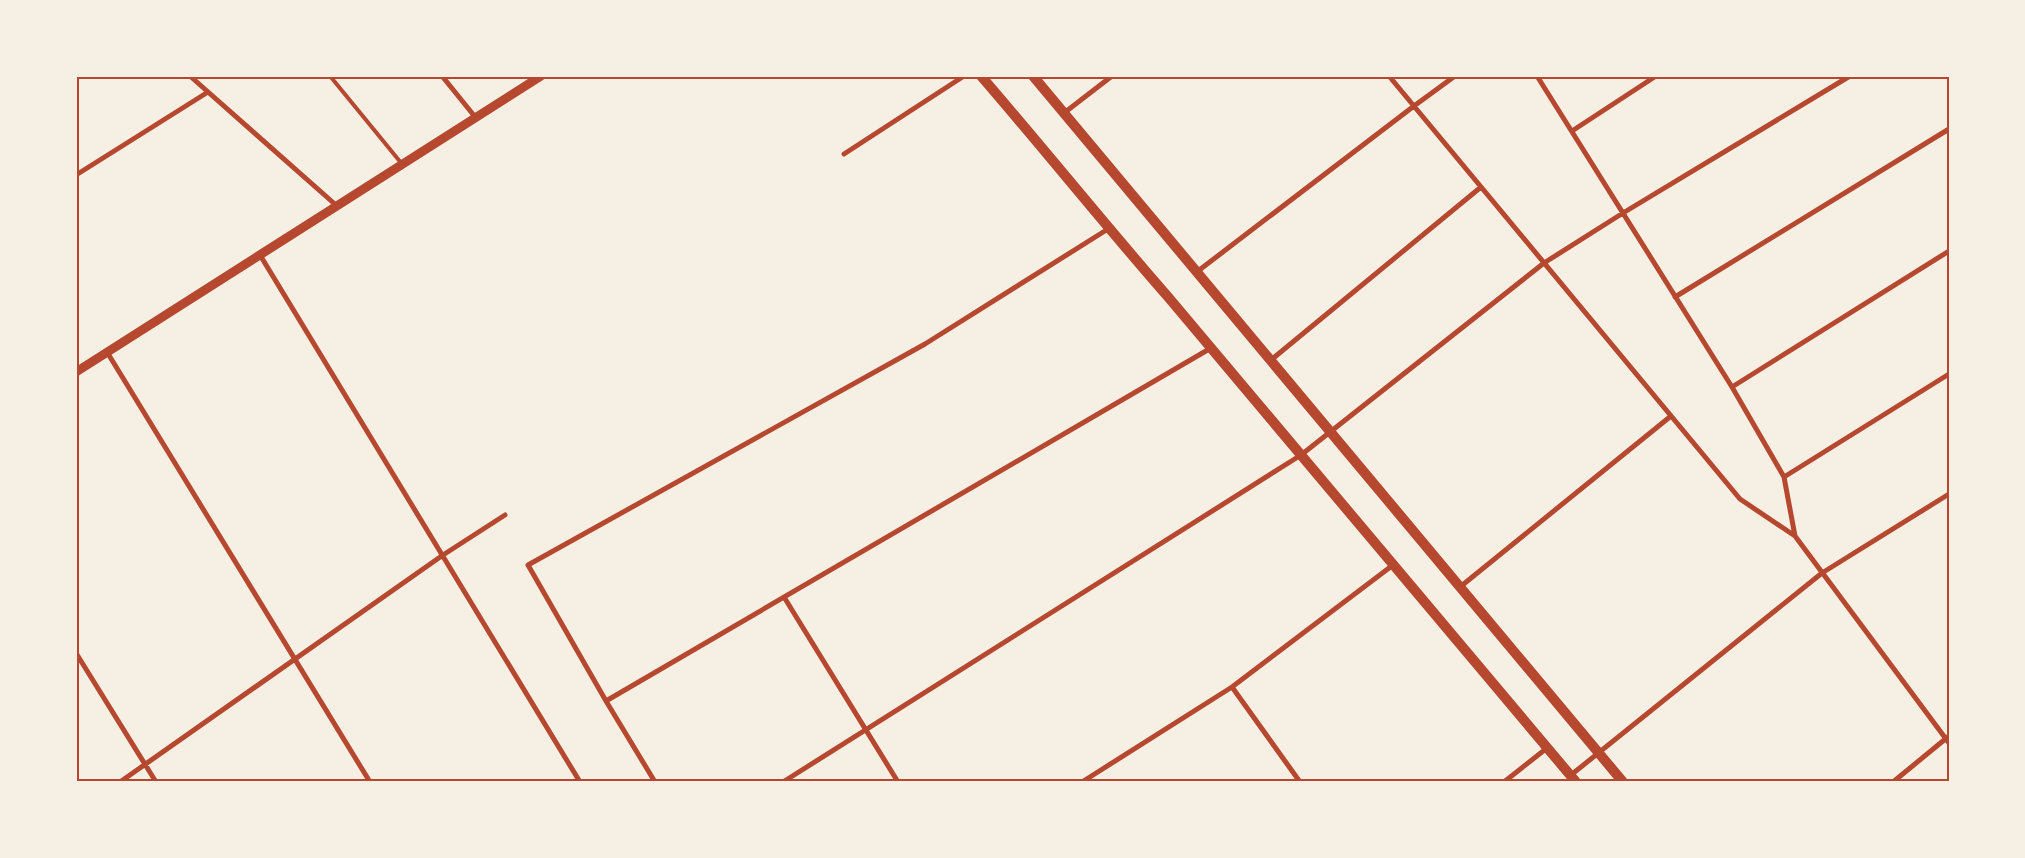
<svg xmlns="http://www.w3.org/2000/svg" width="2025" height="858" font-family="'Sofia Sans Condensed',sans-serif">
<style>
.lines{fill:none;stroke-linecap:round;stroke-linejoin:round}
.service{stroke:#b5482f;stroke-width:4}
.minor{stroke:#b5482f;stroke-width:5}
.tertiary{stroke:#b5482f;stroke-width:9}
.secondary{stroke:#b5482f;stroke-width:10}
.neatline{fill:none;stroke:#b5482f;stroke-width:2}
</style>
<rect width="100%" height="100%" fill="#f6efe4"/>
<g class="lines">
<path class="service" d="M 330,76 L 402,164"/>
<path class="minor" d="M 190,76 L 337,206
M 442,76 L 476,118
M 1389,76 L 1740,499 L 1795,536 L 1949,743
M 1537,76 L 1732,387 L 1784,477 L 1795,536
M 1064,113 L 1112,76
M 1572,131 L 1656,76
M 844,154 L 964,76
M 76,175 L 208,92
M 1108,229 L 925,344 L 528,565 L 606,701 L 1211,348
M 260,255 L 580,782
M 1198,271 L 1414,106 L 1455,76
M 1675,297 L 1949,129
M 107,352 L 370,782
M 1271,360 L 1481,187
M 1732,387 L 1949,251
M 1784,477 L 1949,374
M 1460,587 L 1671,416
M 784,597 L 898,782
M 76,653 L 156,782
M 1232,687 L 1300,782
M 606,701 L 655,782
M 1571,775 L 1822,573 L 1949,494
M 120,782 L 443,555 L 505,515
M 783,782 L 1301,455 L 1544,263 L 1623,213 L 1850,76
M 1082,782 L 1232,687 L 1393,565
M 1504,782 L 1547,748
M 1893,782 L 1949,736"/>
<path class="tertiary" d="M 76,372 L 541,76"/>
<path class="secondary" d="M 981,76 C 1045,150 1105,225 1169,298 L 1576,782
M 1033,76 L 1623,782"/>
</g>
<rect width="2025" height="858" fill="none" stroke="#f6efe4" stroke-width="155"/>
<rect x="78" y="78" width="1870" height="702" class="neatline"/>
</svg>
